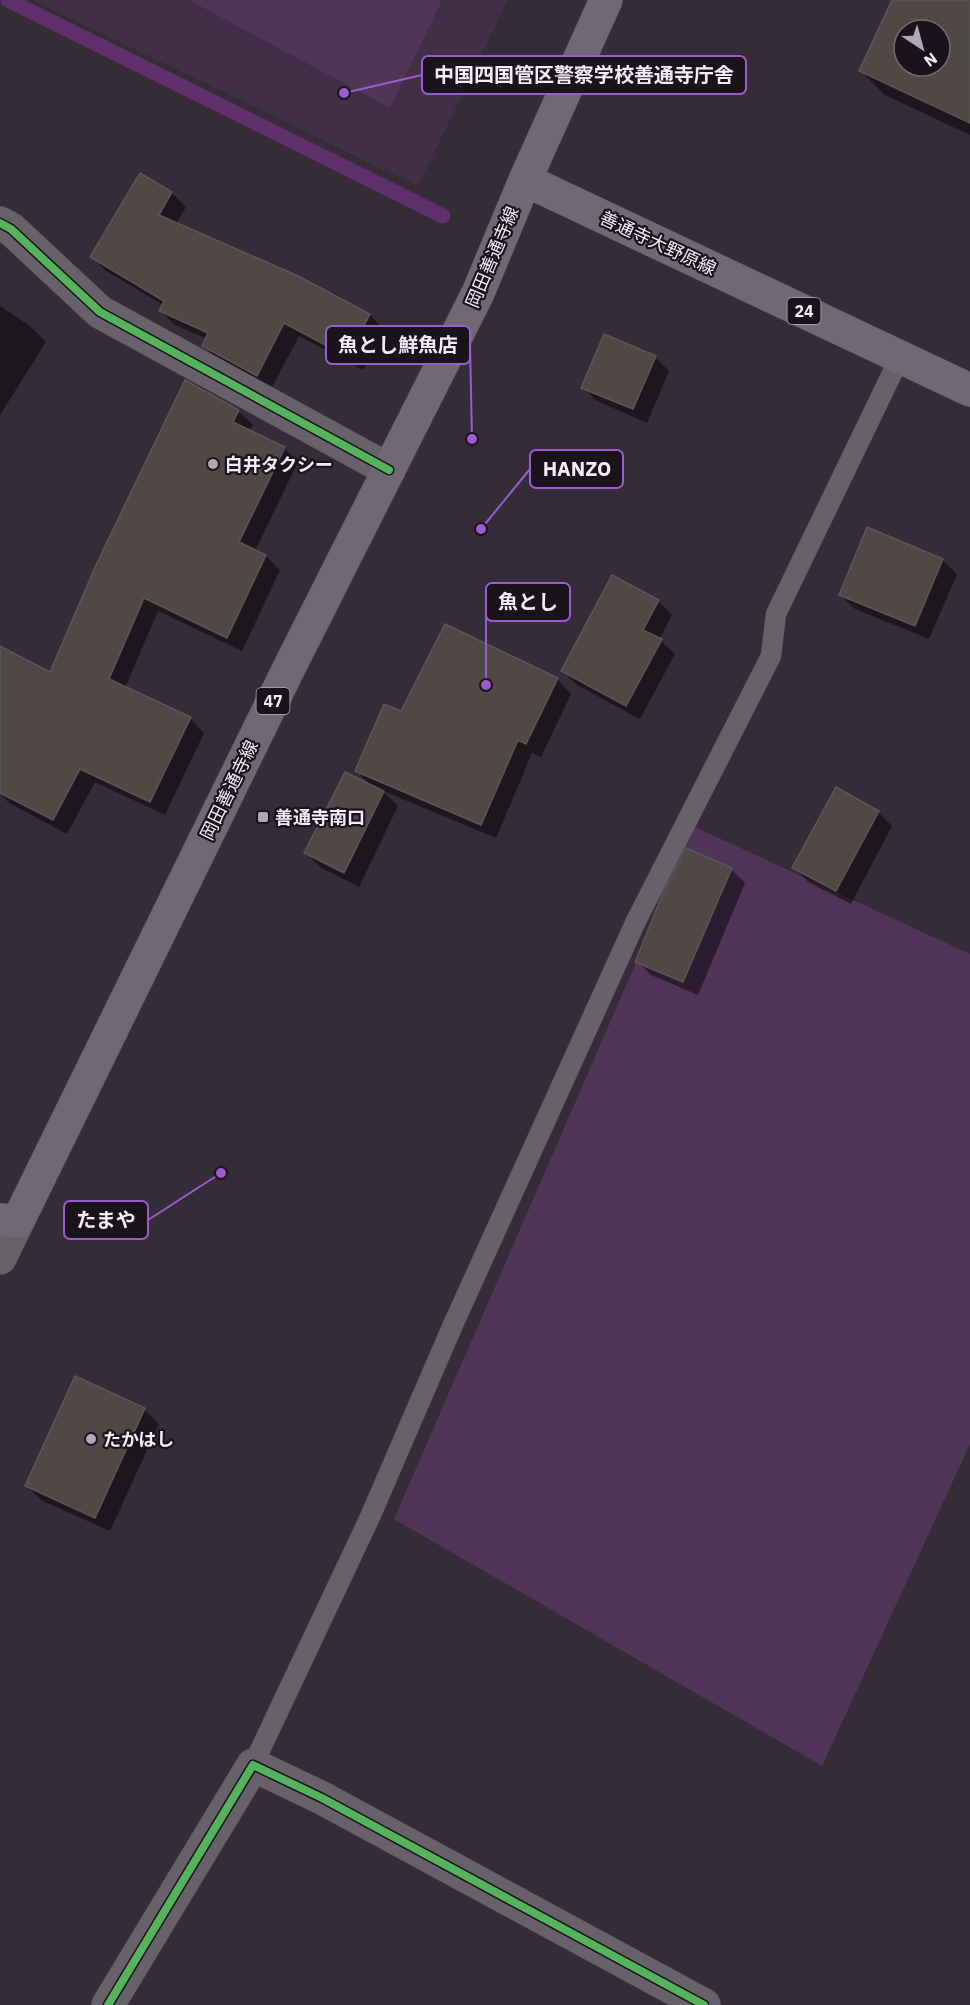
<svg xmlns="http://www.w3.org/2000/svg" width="970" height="2005" font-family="'IBM Plex Sans','Noto Sans JP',sans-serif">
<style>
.built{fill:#412f47}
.green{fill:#513559}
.shadow{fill:#0007;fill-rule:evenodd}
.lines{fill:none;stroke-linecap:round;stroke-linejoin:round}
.stream{stroke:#602f6c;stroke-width:15}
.building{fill:#504845;stroke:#5b5657;stroke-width:1.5;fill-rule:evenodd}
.service-casing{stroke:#504852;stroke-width:21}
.minor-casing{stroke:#504852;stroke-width:34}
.tertiary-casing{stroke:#504852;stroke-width:34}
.primary-casing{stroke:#504852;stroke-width:34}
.service{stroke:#676169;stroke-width:20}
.minor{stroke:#676169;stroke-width:33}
.tertiary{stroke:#676169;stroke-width:33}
.primary{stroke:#706872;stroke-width:33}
.cycleway-casing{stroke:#1a131c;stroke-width:11}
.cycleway{stroke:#56b35d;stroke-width:8}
.poi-dot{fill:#b2a8b5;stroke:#1a131c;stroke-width:2}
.labels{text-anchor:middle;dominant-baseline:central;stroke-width:4.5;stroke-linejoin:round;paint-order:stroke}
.shield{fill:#1a131c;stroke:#b4aab7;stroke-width:1.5}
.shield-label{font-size:16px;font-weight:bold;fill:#f6ebf9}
.street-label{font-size:18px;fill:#f6ebf9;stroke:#1a131c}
.poi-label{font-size:18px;font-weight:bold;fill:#f6ebf9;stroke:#1a131c;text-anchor:start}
.leader{fill:none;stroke:#9a5cce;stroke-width:2}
.callout-dot{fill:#9a5cce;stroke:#1a131c;stroke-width:2}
.callout{fill:#1a131c;stroke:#9a5cce;stroke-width:2}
.callout-label{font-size:20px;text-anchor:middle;font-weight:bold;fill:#f6ebf9}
</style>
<rect width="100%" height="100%" fill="#342c37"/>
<path class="built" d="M 33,0 L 508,0 L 418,186 Z"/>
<path class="green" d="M 189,0 L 442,0 L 390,108 Z
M 695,827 L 970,954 L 970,1444 L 822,1766 L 394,1519 Z"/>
<path class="shadow" d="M 894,0 L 970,0 L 970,135 L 885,95 L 861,71 ZM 904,30 L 940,30 L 940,66 L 904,66 Z
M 140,175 L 172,193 L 186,207 L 176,224 L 297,277 L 370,315 L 384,329 L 363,370 L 299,336 L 271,389 L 218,360 L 204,346 L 207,339 L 175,325 L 161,311 L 163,305 L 106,271 L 92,257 Z
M 0,306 L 30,326 L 46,342 L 0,415 Z
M 655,357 L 669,371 L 647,423 L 597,401 L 583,387 Z
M 238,411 L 253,425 L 249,431 L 284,448 L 298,462 L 255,551 L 266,556 L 280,570 L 242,651 L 158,611 L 125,688 L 190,718 L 204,733 L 165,815 L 95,782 L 67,834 L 9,803 L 0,793 L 0,648 L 51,675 Z
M 942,560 L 957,574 L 929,639 L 855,609 L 840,595 Z
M 658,601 L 672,615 L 659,639 L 675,654 L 640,719 L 577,685 L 562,671 Z
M 557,679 L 571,694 L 541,757 L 532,753 L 496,838 L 381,790 L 398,806 L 359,887 L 320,867 L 306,853 L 371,786 L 357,771 L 402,713 Z
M 878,812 L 892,826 L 851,904 L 808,882 L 794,867 Z
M 731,869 L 745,883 L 698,995 L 651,975 L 637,961 Z
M 76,1378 L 144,1409 L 159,1424 L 110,1531 L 41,1500 L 27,1486 Z"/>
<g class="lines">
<path class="stream" d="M 8,0 L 443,216"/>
</g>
<path class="building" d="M 892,0 L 970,0 L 970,123 L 859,71 ZM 904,30 L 940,30 L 940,66 L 904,66 Z
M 140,173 L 172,192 L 159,215 L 298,276 L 370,314 L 348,357 L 284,323 L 257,376 L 202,346 L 208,333 L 159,311 L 164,301 L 90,257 Z
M 604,334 L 656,356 L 633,409 L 581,388 Z
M 185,380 L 239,410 L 233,422 L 285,447 L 239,542 L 266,555 L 227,638 L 144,598 L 109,679 L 191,717 L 150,802 L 80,769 L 53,820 L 0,793 L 0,646 L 50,672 L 96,565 Z
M 867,527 L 943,559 L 915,626 L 839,595 Z
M 612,575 L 659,600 L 643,630 L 662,639 L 626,706 L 561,671 Z
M 445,624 L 558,678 L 526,744 L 518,740 L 481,825 L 355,771 L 384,704 L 401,711 Z
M 345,772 L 384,791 L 344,873 L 304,853 Z
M 836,787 L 879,811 L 836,891 L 792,868 Z
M 686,848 L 732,868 L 683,982 L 635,962 L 663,893 Z
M 75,1376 L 145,1408 L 95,1518 L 25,1486 Z"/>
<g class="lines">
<defs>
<path id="service" d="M 253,1765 L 370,1517 L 452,1327 L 636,921 L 771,656 L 776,614 L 900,357"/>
<path id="minor" d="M 0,223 L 11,229 L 100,312 L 389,470
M 108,2005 L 253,1765 L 322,1798 L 704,2005"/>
<path id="tertiary" d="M 0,1258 L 18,1221"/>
<path id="primary" d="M 525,180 L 970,390
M 0,1220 L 18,1221 L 290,666 L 478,293 L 525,180 L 606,0"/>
</defs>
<use href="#service" class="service-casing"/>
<use href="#minor" class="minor-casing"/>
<use href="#tertiary" class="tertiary-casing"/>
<use href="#primary" class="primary-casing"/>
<use href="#service" class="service"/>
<use href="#minor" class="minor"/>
<use href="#tertiary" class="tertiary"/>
<use href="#primary" class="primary"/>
<defs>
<path id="cycleway" d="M 0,223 L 11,229 L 100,312 L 389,470
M 108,2005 L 253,1765 L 322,1798 L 704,2005"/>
</defs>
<use href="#cycleway" class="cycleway-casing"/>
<use href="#cycleway" class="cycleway"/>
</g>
<g class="poi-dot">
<circle cx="213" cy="464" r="6"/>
<rect x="257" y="811" width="12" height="12" rx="3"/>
<circle cx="91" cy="1439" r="6"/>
</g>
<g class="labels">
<g class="shield">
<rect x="787.5" y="298" width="33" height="26" rx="4.5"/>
<rect x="256.5" y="688" width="33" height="26" rx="4.5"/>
</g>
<g class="shield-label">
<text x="804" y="311">24</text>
<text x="273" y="701">47</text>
</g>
<g class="street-label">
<text transform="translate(658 243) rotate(25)">善通寺大野原線</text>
<text transform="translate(492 257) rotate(-67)">岡田善通寺線</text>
<text transform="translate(229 790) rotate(-64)">岡田善通寺線</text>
</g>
<g class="poi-label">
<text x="225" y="464">白井タクシー</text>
<text x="275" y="817">善通寺南口</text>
<text x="103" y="1439">たかはし</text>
</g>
</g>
<path class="leader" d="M344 93L422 75M472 439L470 345M481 529L530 469M486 685L486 602M221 1173L148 1220"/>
<g class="callout-dot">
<circle cx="344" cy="93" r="6"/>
<circle cx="472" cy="439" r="6"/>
<circle cx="481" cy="529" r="6"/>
<circle cx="486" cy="685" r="6"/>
<circle cx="221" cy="1173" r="6"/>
</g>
<g class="callout">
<rect x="422" y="56" width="324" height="38" rx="6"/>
<rect x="326" y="326" width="144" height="38" rx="6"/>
<rect x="530" y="450" width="93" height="38" rx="6"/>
<rect x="486" y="583" width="84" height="38" rx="6"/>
<rect x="64" y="1201" width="84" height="38" rx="6"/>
</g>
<g class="callout-label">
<text x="584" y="82">中国四国管区警察学校善通寺庁舎</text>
<text x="398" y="352">魚とし鮮魚店</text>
<text x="577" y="476">HANZO</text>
<text x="528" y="609">魚とし</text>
<text x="106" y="1227">たまや</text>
</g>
<g transform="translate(922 48) rotate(144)"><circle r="28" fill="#1a131c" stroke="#726974" stroke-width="1.5"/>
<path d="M0-4.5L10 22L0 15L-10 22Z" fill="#b2a8b5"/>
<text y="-9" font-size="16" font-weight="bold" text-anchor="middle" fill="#f6ebf9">N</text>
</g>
</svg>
